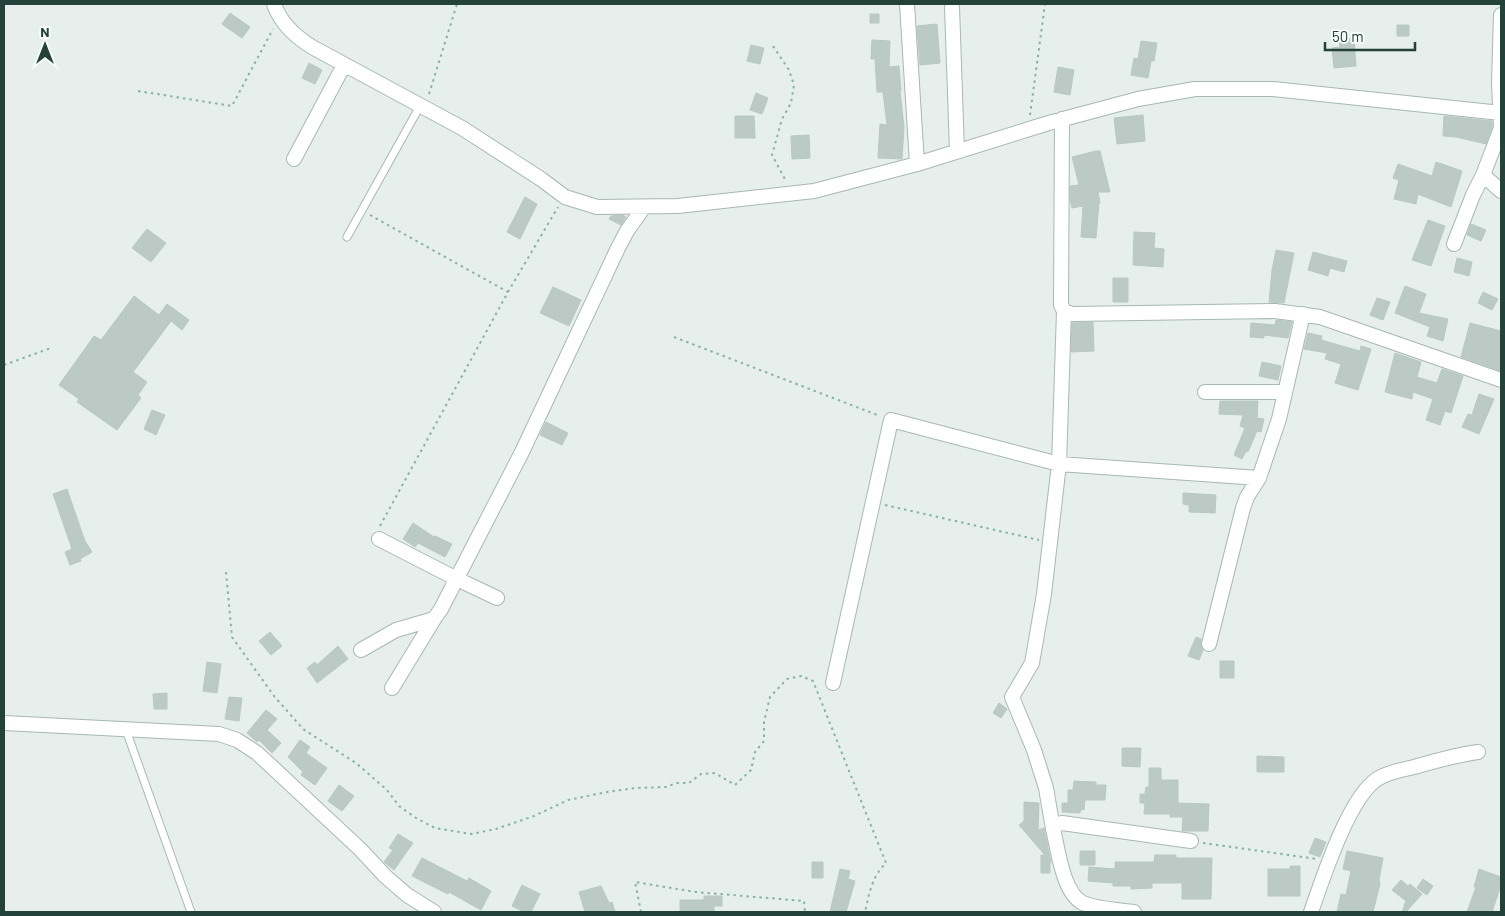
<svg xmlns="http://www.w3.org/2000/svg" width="1505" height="916" font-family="Barlow,sans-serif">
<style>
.building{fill:#bbcac4;stroke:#b8c9c2}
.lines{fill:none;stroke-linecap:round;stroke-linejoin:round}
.service-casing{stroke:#a8b8b2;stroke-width:9}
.minor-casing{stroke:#a8b8b2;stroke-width:16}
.path{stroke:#86b3a5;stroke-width:2;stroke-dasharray:2.5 4;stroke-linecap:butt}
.service{stroke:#fff;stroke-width:7}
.minor{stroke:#fff;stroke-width:14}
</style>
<rect width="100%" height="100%" fill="#e6efeb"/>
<path class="building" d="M 230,13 L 250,27 L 242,38 L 222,24 Z
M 870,14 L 879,14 L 879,23 L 870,23 Z
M 937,24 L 940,63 L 920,65 L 917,26 Z
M 1397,25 L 1409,25 L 1409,36 L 1397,36 Z
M 1354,38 L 1356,66 L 1334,68 L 1332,48 L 1340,47 L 1339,40 Z
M 872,40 L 890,41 L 889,67 L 899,66 L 901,91 L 900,91 L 904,127 L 902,159 L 878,158 L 880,124 L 887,125 L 883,92 L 877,92 L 875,59 L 871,59 Z
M 1141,41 L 1157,43 L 1154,61 L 1151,61 L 1148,78 L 1131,75 L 1134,58 L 1138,59 Z
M 751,45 L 764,48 L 760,64 L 747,61 Z
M 309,63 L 322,70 L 315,84 L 302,78 Z
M 1058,67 L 1074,70 L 1070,95 L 1054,92 Z
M 756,93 L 768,98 L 762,114 L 750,110 Z
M 1143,115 L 1145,141 L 1117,144 L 1114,118 Z
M 735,116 L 754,116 L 755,138 L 735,138 Z
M 1444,116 L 1492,121 L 1492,127 L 1486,144 L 1456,137 L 1443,136 Z
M 809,135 L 810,158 L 792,159 L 791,136 Z
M 1096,151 L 1100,151 L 1110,192 L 1098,192 L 1100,203 L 1099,203 L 1096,238 L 1081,237 L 1083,206 L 1072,208 L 1070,200 L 1070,186 L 1079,185 L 1072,157 Z
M 1436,162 L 1462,171 L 1451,207 L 1418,194 L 1416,204 L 1394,199 L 1399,180 L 1393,178 L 1398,164 L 1432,176 Z
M 525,197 L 537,204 L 520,239 L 507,232 Z
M 622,215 L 626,217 L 621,225 L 609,219 L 611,216 Z
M 1428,220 L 1445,226 L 1431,266 L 1412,260 Z
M 1471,224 L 1486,230 L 1481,241 L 1467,235 Z
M 147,229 L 166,243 L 151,262 L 132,248 Z
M 1134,232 L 1155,233 L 1154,248 L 1164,249 L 1163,267 L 1133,265 Z
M 1276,250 L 1294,253 L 1284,303 L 1269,302 L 1272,270 Z
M 1313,252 L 1347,261 L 1344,272 L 1330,268 L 1328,276 L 1308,270 Z
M 1457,258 L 1472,262 L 1469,276 L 1454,272 Z
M 1113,278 L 1128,278 L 1128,302 L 1113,302 Z
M 1405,286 L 1426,294 L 1419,313 L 1448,319 L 1443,341 L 1427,336 L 1430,327 L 1395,313 Z
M 553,287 L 581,300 L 569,326 L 540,313 Z
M 1483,292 L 1498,299 L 1492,310 L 1478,303 Z
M 134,296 L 159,315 L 167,304 L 189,320 L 182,330 L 171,321 L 133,372 L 147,382 L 138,395 L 141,398 L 117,430 L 77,402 L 79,399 L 59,385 L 94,336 L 101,340 Z
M 1377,298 L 1390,302 L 1383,320 L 1370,315 Z
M 1276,320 L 1292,322 L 1288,338 L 1264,335 L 1264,338 L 1250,337 L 1251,323 L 1275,325 Z
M 1093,322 L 1094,351 L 1071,352 L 1072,323 Z
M 1470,323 L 1501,331 L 1501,371 L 1461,357 Z
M 1308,333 L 1322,336 L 1321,340 L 1360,351 L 1361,346 L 1371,349 L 1358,390 L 1335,383 L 1341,364 L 1325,359 L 1327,353 L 1304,349 Z
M 1395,353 L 1421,362 L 1417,377 L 1437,383 L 1442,369 L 1463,376 L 1451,413 L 1445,411 L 1440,425 L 1426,420 L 1433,399 L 1413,392 L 1412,399 L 1385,392 Z
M 1262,362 L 1281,366 L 1278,380 L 1259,376 Z
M 1479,394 L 1494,399 L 1479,434 L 1462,427 L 1468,414 L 1472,415 Z
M 1220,401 L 1258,401 L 1257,418 L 1264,419 L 1261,432 L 1257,431 L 1248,452 L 1246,451 L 1242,459 L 1234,455 L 1245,428 L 1240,426 L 1243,415 L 1219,414 Z
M 152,410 L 165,415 L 156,435 L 144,429 Z
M 546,422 L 568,433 L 562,445 L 540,435 Z
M 67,489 L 85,541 L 92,552 L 80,559 L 81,561 L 70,565 L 65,552 L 72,549 L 53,494 Z
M 1183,493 L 1216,495 L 1215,513 L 1189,512 L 1189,505 L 1183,504 Z
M 413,523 L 434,537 L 435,536 L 452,544 L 445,557 L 418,543 L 415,547 L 403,539 Z
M 270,632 L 282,646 L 271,655 L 259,641 Z
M 1196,637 L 1201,639 L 1201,646 L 1203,650 L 1199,660 L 1188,656 Z
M 338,646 L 348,659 L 317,683 L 307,668 L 315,662 L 317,665 Z
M 1220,661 L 1234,661 L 1234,678 L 1220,678 Z
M 207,662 L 221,664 L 217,693 L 203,691 Z
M 167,693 L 167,709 L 154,709 L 153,694 Z
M 229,697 L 242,698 L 239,721 L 225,719 Z
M 999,703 L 1007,709 L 1001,718 L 993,713 Z
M 266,710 L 277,719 L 267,730 L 281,743 L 272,753 L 259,740 L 257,742 L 247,733 Z
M 300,740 L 310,747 L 306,753 L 327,768 L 315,785 L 301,775 L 303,772 L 288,757 Z
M 1122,748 L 1141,748 L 1140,767 L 1122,766 Z
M 1257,756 L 1284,757 L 1284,772 L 1257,772 Z
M 1149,768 L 1161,768 L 1161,780 L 1178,780 L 1178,803 L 1209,804 L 1208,831 L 1182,831 L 1183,817 L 1170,817 L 1170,814 L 1144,814 L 1145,803 L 1140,803 L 1140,794 L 1145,794 L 1146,787 L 1149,787 Z
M 1074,781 L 1096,782 L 1096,785 L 1106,785 L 1105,800 L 1085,800 L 1084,810 L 1081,809 L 1080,813 L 1062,812 L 1062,803 L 1068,803 L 1068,790 L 1073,790 Z
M 339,785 L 354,796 L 342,811 L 328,801 Z
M 1024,802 L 1039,803 L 1038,830 L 1044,828 L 1051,863 L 1050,862 L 1050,873 L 1041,873 L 1041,855 L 1045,855 L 1019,825 L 1024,821 Z
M 398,834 L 413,843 L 394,870 L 384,862 L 393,850 L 389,848 Z
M 1315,838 L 1326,842 L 1320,857 L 1309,853 Z
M 1080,851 L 1095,851 L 1095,865 L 1080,865 Z
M 1347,851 L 1383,858 L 1379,880 L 1380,884 L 1373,912 L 1337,912 L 1341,894 L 1346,895 L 1351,871 L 1343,869 Z
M 1155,855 L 1176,855 L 1176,858 L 1212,858 L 1211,899 L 1182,899 L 1182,883 L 1152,883 L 1152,888 L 1131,889 L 1131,886 L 1113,886 L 1113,883 L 1088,881 L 1089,867 L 1115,869 L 1115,862 L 1154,862 Z
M 422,858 L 467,881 L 469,878 L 491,891 L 481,910 L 449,892 L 448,894 L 412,876 Z
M 812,862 L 823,862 L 823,878 L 812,878 Z
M 1290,866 L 1300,866 L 1300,896 L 1268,896 L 1268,869 L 1290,869 Z
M 840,869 L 850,871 L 848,879 L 855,881 L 846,912 L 830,912 Z
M 1479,869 L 1501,877 L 1501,885 L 1492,912 L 1467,912 L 1476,887 L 1474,887 Z
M 1423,879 L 1433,886 L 1427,895 L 1417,888 Z
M 1401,880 L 1408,886 L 1410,884 L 1422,894 L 1406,912 L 1402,912 L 1406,901 L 1392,890 Z
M 522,885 L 540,894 L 531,912 L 524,912 L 512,906 Z
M 601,886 L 609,903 L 612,902 L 615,912 L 585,912 L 579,892 Z
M 704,896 L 722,896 L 722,906 L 714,906 L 714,912 L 680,912 L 680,900 L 704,900 Z"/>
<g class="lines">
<defs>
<path id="service" d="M 347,237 L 420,106
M 126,730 L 191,912"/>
<path id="minor" d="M 274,4 C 280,22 296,37 312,47 L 462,128 L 541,179 L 565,197 L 597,207 L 678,206 L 814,191 L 917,164 L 1052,122 L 1138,99 L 1195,89 L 1273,89 L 1501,113
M 907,4 L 917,164
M 952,7 L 957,151
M 1501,15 L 1499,83 L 1501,128 L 1483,175 L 1501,191
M 294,159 L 344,65
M 1454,244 L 1473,195 L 1483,175
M 1064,311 L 1072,314 L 1275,311 L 1320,317 L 1501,380
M 1205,392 L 1285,392
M 379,539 L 457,579 L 497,598
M 1209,644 L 1243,508 L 1247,497 L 1259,478 L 1279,419 L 1303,314
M 361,650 L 396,630 L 434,619 L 441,609 L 522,452 L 618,248 L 627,231 L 644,207
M 833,683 L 891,420 L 1059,464 L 1064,311 L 1061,305 L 1062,119
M 392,688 L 434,619
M 4,723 L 219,734 L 237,740 L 257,753 L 361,850 L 385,876 L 407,895 L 434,912
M 1053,829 L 1046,788 L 1034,750 L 1012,697 L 1032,663 L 1044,594 L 1059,464 L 1259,478
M 1134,912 C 1119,910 1097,909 1083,903 C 1063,894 1058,849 1053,829 L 1056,825 L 1062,823 L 1191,841
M 1311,912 C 1323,878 1348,799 1377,779 C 1388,772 1402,770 1414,767 C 1435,761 1456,755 1478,752"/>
</defs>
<use href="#service" class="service-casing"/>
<use href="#minor" class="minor-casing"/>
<path class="path" d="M 773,46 L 789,70 L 794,85 L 791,103 L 782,119 L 772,155 L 786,181
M 138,91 L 232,106 L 273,29
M 429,94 L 457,4
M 1030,115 L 1045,4
M 370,215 L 508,292
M 674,337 L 880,416
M 4,365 L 51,348
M 885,505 L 1039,540
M 380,526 L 508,292 L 558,207
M 226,572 L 232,637 L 274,696 L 303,729 L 356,763 L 387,790 L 399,806 L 416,818 L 435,828 L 471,834 L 496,829 L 534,816 L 568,800 L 607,792 L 635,788 L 666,787 L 676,783 L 689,783 L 701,774 L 715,773 L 735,785 L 751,770 L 755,752 L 764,741 L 764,722 L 770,697 L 787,679 L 801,676 L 813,681 L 886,863 C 872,876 869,894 865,912
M 1203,843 L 1317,859
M 641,912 L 635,882 L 696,892 L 804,901 L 805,912"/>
<use href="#service" class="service"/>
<use href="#minor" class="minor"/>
</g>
<rect width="1505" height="916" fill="none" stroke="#24423a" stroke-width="10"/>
<g transform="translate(45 45)" stroke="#f7fbf9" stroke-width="4" paint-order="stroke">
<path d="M0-4L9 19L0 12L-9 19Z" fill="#24423a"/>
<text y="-8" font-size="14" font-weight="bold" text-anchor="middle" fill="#24423a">N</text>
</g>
<path d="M1325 42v8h90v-8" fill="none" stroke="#24423a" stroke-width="2.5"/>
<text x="1332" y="42" font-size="15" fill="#24423a" stroke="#f7fbf9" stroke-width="4" paint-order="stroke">50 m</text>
</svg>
